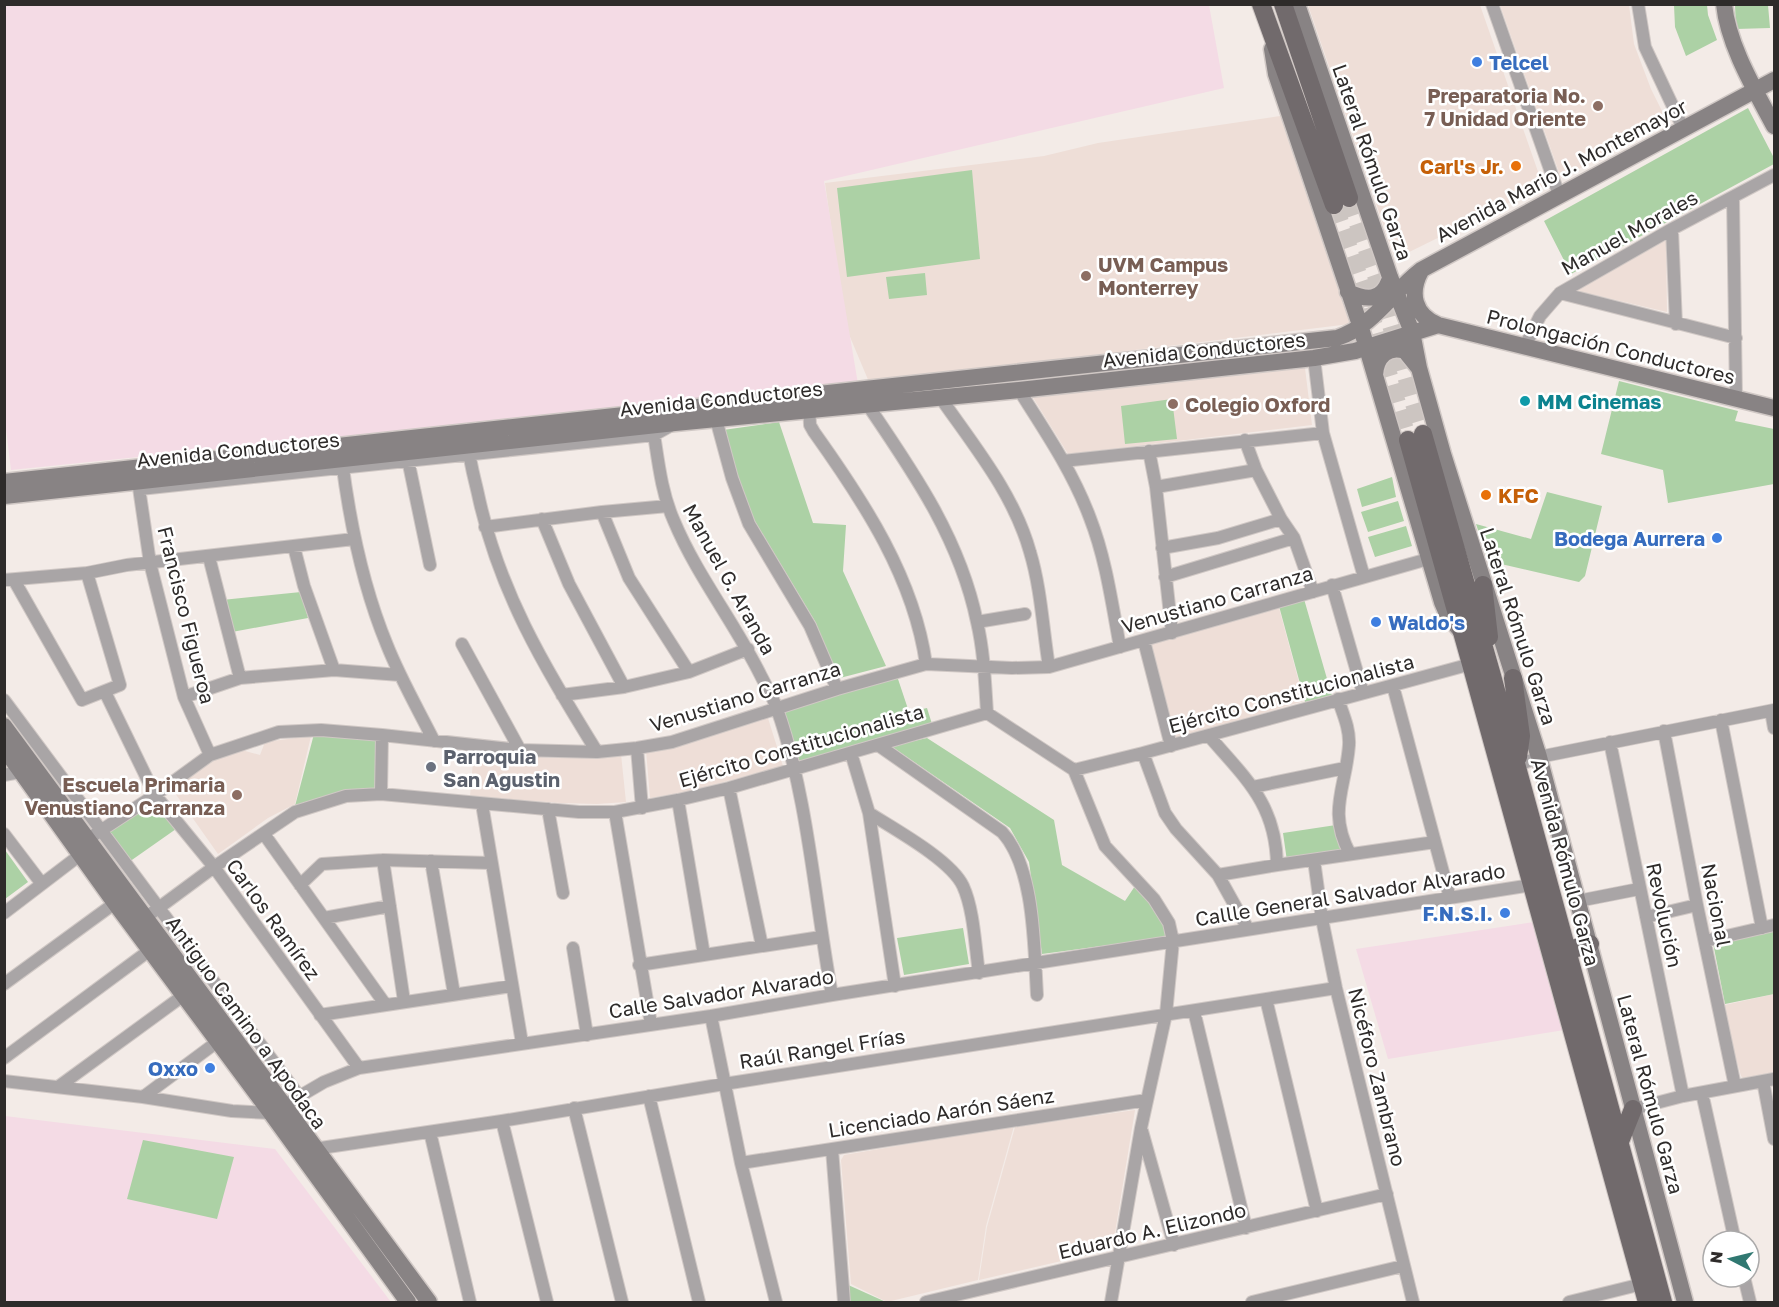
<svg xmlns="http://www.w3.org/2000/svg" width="1779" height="1307" font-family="'Golos Text',sans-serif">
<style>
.built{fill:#eeded7}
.industrial{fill:#f4dbe5}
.green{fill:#acd1a5}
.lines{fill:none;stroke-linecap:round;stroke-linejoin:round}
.primary-tunnel{stroke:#ccc5c1;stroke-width:18;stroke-dasharray:18 9;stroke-linecap:butt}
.street-casing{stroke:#d0c8c5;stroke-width:14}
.secondary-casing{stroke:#d0c8c5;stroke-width:19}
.primary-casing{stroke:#d0c8c5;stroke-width:20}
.street{stroke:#a9a5a6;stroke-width:12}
.secondary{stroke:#888384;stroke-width:16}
.primary{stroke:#716a6c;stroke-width:18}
.shop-dot{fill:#3f7fe0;stroke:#fff;stroke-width:2}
.education-dot{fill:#8d6e63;stroke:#fff;stroke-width:2}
.food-dot{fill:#e8710a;stroke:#fff;stroke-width:2}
.culture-dot{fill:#0f9aa8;stroke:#fff;stroke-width:2}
.worship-dot{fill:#6b7280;stroke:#fff;stroke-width:2}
.labels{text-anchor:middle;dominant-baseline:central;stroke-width:5;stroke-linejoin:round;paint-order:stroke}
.shop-label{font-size:20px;font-weight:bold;fill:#366cbe;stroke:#fff;text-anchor:end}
.education-label{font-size:20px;font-weight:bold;fill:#785e54;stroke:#fff;text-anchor:end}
.street-label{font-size:20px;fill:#2e2b2a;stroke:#fff}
.food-label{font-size:20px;font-weight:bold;fill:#c56008;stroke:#fff;text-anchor:end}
.culture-label{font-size:20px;font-weight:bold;fill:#0d838f;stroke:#fff;text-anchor:start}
.worship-label{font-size:20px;font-weight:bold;fill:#5b616d;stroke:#fff;text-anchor:start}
</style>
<rect width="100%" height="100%" fill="#f3ebe7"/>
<path class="built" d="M 1308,5 L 1480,5 L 1543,186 L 1395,259 Z
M 1500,5 L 1629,5 L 1634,44 L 1651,89 L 1668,123 L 1561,178 Z
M 1280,116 L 1350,324 L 869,382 L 845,325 L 825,183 L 1044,156 L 1098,143 Z
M 1666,240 L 1667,312 L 1574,290 Z
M 1305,368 L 1312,425 L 1068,454 L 1032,396 Z
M 1279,608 L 1304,701 L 1176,739 L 1151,644 Z
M 767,715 L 783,766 L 690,791 L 650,798 L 646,750 Z
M 311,736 L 295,804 L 268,818 L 218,854 L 170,786 L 193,771 L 238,749 L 260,755 L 265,742 Z
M 474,750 L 550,758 L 593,758 L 621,754 L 626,802 L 597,804 L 561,803 L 470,796 Z
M 1774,994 L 1774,1072 L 1743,1078 L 1741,1076 L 1728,1030 L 1725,1005 Z
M 1135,1110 L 1113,1245 L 1109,1250 L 979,1280 L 987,1227 L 1015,1127 Z
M 1014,1126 L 986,1226 L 978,1280 L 887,1302 L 851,1284 L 841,1160 L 844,1155 Z"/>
<path class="industrial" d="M 4,5 L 1209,5 L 1224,88 L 824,181 L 858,384 L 11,470 L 4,413 Z
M 1534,922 L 1564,1030 L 1388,1059 L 1356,949 Z
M 5,1116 L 275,1149 L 391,1302 L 5,1302 Z"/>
<path class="green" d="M 1674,5 L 1707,5 L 1708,15 L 1717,40 L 1686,56 L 1675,27 Z
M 1735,5 L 1768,5 L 1770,28 L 1736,29 Z
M 1748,108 L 1774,158 L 1774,164 L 1571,274 L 1544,221 Z
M 972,170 L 980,259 L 847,277 L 837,188 Z
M 925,273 L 927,295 L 889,299 L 886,277 Z
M 1619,381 L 1738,411 L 1735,421 L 1774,429 L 1774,484 L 1668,503 L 1663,470 L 1601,454 Z
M 1172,399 L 1177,439 L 1125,444 L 1121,406 Z
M 779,422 L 813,523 L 846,525 L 843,571 L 886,666 L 836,679 L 816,623 L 741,498 L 723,430 Z
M 1392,477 L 1396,497 L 1362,507 L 1357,489 Z
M 1547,492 L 1602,506 L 1585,576 L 1579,582 L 1488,561 L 1476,524 L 1531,539 Z
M 1398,501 L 1404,521 L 1368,532 L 1361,512 Z
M 1406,526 L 1412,546 L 1375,557 L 1368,537 Z
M 301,592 L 308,618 L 232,632 L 222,600 Z
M 1304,599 L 1332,696 L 1305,702 L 1279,606 Z
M 897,676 L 909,712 L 927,708 L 932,724 L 797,763 L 783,706 Z
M 314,734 L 376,738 L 375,789 C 346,790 321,796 295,806 Z
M 927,738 L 1054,820 L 1062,865 L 1125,901 L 1135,886 L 1160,916 L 1169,937 L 1042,954 L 1029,862 L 1010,828 L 891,746 Z
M 151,797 L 176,829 L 129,862 L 106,830 Z
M 1336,825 L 1345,860 L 1288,868 L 1283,833 Z
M 5,850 L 28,882 L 5,899 L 4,899 Z
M 963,928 L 969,964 L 904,975 L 897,938 Z
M 1774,930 L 1774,994 L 1725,1004 L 1713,943 Z
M 143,1140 L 234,1157 L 217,1219 L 127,1199 Z
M 846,1284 L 886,1302 L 848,1302 Z"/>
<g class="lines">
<path class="primary-tunnel" d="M 1349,198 L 1379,284 L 1423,434
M 1334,205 L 1363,289 L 1408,440"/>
<defs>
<path id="street" d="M 1492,4 L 1559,195
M 1638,4 L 1645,47 L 1683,128
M 1733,197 L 1736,398
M 1672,229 L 1676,324
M 1560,293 L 1736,338
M 1525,346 L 1540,316 L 1560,293 L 1672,229 L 1774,175
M 1314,358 L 1323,433 L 1364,577
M 1019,390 C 1045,431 1073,472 1090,518 C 1106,559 1112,604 1120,647
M 940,397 C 974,446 1014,494 1030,552 C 1041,588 1043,630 1049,667
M 809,403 L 810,425 L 814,432 C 864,502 914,578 926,664
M 867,404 C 914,473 960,539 977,622 C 984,652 985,682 987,713
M 716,419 L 732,478 L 749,524 L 810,626 L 837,689
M 653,428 C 658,459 661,492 674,521 C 697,576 735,623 761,676 C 766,686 773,697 777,709 C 808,796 815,903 832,995
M 1245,440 L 1256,470 L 1281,519 L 1294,538 L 1313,592
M 469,449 C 470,464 475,480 478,494 C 499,593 545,667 597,752
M 1149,451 L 1156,487 L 1172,633
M 407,455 L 430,565
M 342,461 C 350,524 363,587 387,645 C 400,678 418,709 434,741
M 1063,461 L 1323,433
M 138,481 L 150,563 L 184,697 L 210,755
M 1156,487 L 1256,470
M 140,489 L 654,435 L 672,425
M 602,512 L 629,578 L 689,672
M 542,519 L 569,584 L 624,687
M 485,527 L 602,512 L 668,506
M 294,547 L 304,586 L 334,670
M 1162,548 L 1218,538 L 1281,519
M 209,557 L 240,678
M 1165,577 L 1294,538
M 4,580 L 87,573 L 127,565 L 354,539
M 14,580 L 82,700 L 120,685 L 87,573
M 1332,585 L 1363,693
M 977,622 L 1025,614
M 1144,641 L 1171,746
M 462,644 L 520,750
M 1393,686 L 1450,898
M 105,692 L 155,795 L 214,867 L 359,1068
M 562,695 L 624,687 L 689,672 L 748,649
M 184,697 L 240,678 L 334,670 L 400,675
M 1338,699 C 1343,714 1350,729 1349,745 C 1346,788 1327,811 1350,854
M 4,700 L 299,1096
M 1771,711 L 1774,728
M 1721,720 L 1762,928
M 1664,731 L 1697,905 L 1735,1086
M 1209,736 C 1246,779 1276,804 1277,865 L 1218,875
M 1610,742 L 1683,1096
M 878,745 L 1002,832 C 1035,868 1034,948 1037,995
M 637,748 L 642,808
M 851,753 L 869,813 L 895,986
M 1143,753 L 1165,813 L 1176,829 L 1218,875 L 1248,929
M 1516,766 L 1539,757 L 1774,710
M 1074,770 L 1105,846 L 1154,899 L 1169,923 L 1173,941 L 1166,1014 L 1141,1128 L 1111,1302
M 4,775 L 20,772
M 1253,787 L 1345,768
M 729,788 L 762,946
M 381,794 L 382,735
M 678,800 L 704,955
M 482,804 L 522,1043
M 548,809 L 563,893
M 615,812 L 651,1024
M 869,813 C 894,829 951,860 963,886 C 974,910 975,946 979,973
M 4,834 L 42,884
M 264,834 L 385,1004
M 88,839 L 155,795 L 210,755 L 279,732 L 321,730 L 382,735 L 520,750 L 597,752 L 637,748 L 672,742 L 837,689 L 926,664 L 1012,668 L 1049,667 L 1428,559
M 383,860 L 404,1001
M 1314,860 L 1322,919 L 1336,988 L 1413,1302
M 431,861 L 454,994
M 1277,865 L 1435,842
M 300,885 L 322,864 L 383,860 L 491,863
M 1578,901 L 1639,889
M 4,913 L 80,855
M 1646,917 L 1697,905
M 145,918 L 214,867 L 295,812 L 346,796 L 381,794 L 579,812 L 615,812 L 678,800 L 729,788 L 987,713 L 1074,770 L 1143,753 L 1471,664
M 324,918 L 390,906
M 1705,941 L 1774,925
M 573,948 L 587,1035
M 639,965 L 821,937
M 4,984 L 115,903
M 1266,999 L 1317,1211
M 1194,1011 L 1246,1228
M 320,1015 L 512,986
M 711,1016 L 741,1163 L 776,1302
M 4,1058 L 150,950
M 4,1081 L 143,1097 L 232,1111 L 271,1113 L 324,1082 L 359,1068 L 711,1016 L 832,995 L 1532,885
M 1763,1081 L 1774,1139
M 58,1087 L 184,995
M 1702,1093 L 1735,1241
M 649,1096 L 699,1302
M 143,1097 L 217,1042
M 574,1108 L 622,1302
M 1633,1109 L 1683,1096 L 1774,1079
M 502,1121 L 547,1302
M 1142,1131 L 1174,1245
M 430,1132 L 470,1302
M 314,1149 L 502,1121 L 724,1084 L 1336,988
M 832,1149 L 844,1302
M 741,1163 L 1147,1100
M 1744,1277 L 1750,1302
M 926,1302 L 1387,1194
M 1252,1302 L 1403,1266
M 1569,1302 L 1642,1284"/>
<path id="secondary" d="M 1297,4 L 1390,277 L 1412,332 L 1419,368 L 1443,454 L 1539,757 L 1685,1302
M 1724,4 C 1728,45 1755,90 1774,126
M 1272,49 L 1276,74 L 1361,328 L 1442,602 L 1448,616 L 1460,630
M 1421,271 C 1409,293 1414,315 1438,325 L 1774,408
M 1348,292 C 1366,300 1381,302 1389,281
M 1375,375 C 1376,357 1388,345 1405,351 L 1418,367
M 4,482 L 1337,338 C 1374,326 1391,293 1421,270 L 1774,80
M 4,496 L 675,423 L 1019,390 L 1314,358 L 1355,351 L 1438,325
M 4,726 L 429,1302
M 4,748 L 115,903 L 271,1113 L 408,1302"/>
<path id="primary" d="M 1261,4 L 1334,205
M 1283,4 L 1349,198
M 1423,434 L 1491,672 L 1663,1302
M 1408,440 L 1471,664 L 1647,1302
M 1483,585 L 1489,637
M 1513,678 L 1521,736 L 1518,757
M 1566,951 L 1590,944
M 1619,1144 L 1633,1109"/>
</defs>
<use href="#street" class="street-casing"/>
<use href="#secondary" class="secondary-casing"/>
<use href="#primary" class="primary-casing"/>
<use href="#street" class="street"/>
<use href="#secondary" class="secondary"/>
<use href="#primary" class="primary"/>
</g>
<g class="shop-dot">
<circle cx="1477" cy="62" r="6"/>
<circle cx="1717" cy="538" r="6"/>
<circle cx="1376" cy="622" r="6"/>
<circle cx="1505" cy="913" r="6"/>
<circle cx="210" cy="1068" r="6"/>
</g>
<g class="education-dot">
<circle cx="1598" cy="106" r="6"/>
<circle cx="1086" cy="276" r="6"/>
<circle cx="1173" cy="404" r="6"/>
<circle cx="237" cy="795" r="6"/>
</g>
<g class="food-dot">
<circle cx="1516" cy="166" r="6"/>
<circle cx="1486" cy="495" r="6"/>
</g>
<circle class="culture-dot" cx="1525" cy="401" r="6"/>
<circle class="worship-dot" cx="431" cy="767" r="6"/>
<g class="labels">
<g class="shop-label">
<text x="1489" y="62" text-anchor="start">Telcel</text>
<text x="1705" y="538">Bodega Aurrera</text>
<text x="1388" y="622" text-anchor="start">Waldo's</text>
<text x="1493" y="913">F.N.S.I.</text>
<text x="198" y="1068">Oxxo</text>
</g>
<g class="education-label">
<text x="1586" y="95">Preparatoria No.<tspan x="1586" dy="23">7 Unidad Oriente</tspan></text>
<text x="1098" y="264" text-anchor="start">UVM Campus<tspan x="1098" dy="23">Monterrey</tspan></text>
<text x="1185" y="404" text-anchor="start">Colegio Oxford</text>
<text x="225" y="784">Escuela Primaria<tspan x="225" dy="23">Venustiano Carranza</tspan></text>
</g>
<g class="street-label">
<text transform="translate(1373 162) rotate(71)">Lateral Rómulo Garza</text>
<text transform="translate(1561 170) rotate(-28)">Avenida Mario J. Montemayor</text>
<text transform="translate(1629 232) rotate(-29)">Manuel Morales</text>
<text transform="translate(1611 346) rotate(14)">Prolongación Conductores</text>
<text transform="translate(1204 349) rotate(-6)">Avenida Conductores</text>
<text transform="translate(721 398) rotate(-6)">Avenida Conductores</text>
<text transform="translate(238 449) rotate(-6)">Avenida Conductores</text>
<text transform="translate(730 579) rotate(61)">Manuel G. Aranda</text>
<text transform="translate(1217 599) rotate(-16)">Venustiano Carranza</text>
<text transform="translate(187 615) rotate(76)">Francisco Figueroa</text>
<text transform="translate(1519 626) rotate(72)">Lateral Rómulo Garza</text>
<text transform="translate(1291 693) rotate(-15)">Ejército Constitucionalista</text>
<text transform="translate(745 696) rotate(-17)">Venustiano Carranza</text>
<text transform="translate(801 745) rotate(-16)">Ejército Constitucionalista</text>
<text transform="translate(1566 862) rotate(75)">Avenida Rómulo Garza</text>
<text transform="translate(1350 894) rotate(-9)">Callle General Salvador Alvarado</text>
<text transform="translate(1717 905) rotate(79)">Nacional</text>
<text transform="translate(1665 915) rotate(78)">Revolución</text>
<text transform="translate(274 919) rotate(54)">Carlos Ramírez</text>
<text transform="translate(721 993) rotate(-9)">Calle Salvador Alvarado</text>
<text transform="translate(247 1022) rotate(54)">Antiguo Camino a Apodaca</text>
<text transform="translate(822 1048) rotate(-9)">Raúl Rangel Frías</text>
<text transform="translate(1378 1077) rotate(76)">Nicéforo Zambrano</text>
<text transform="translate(1651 1094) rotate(75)">Lateral Rómulo Garza</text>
<text transform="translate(941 1112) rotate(-9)">Licenciado Aarón Sáenz</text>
<text transform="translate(1152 1230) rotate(-13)">Eduardo A. Elizondo</text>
</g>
<g class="food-label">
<text x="1504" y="166">Carl's Jr.</text>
<text x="1498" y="495" text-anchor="start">KFC</text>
</g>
<g class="culture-label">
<text x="1537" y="401">MM Cinemas</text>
</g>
<g class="worship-label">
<text x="443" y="756">Parroquia<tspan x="443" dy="23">San Agustin</tspan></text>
</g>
</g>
<rect width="1779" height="1307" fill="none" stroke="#2e2b2a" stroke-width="12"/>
<g transform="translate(1731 1259) rotate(277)"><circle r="28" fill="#ffffff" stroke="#abaaaa" stroke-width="1.5"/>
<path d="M0-4.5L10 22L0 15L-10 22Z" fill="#307871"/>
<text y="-9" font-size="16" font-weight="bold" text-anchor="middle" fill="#2e2b2a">N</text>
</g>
</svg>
